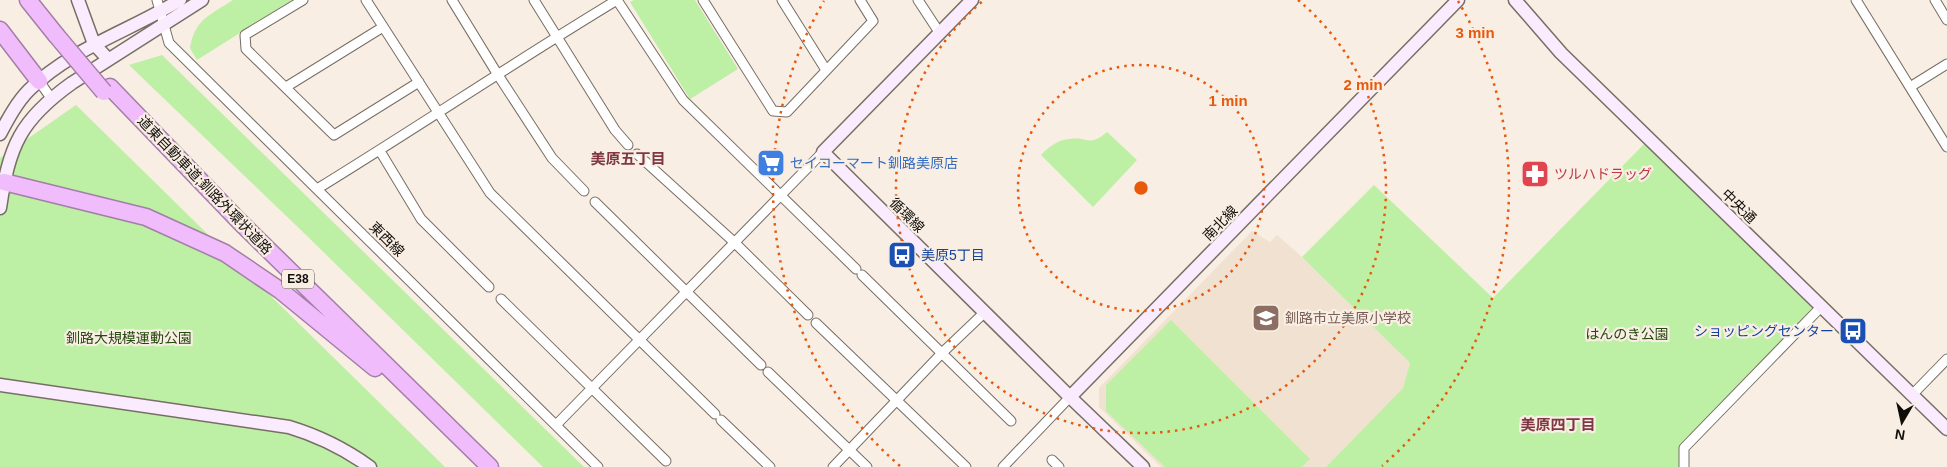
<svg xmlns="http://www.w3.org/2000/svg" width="1947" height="467" font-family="Helvetica,'Noto Sans JP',sans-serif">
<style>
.built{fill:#f1e1d1}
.green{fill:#bdefa5}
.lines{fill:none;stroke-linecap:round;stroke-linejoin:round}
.street-casing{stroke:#776e64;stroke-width:11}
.secondary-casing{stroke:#776e64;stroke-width:15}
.highway-casing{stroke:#a27fa6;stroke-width:19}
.street{stroke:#fff;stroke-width:9}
.secondary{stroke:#faebfe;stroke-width:12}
.highway{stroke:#f0bcfb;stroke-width:16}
.highway-bridge-casing{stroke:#a27fa6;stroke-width:19;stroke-linecap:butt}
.highway-bridge{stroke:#f0bcfb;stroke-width:16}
.ring{fill:none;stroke:#e8590c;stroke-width:2.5;stroke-dasharray:2.5 5}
.labels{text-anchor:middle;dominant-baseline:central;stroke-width:4.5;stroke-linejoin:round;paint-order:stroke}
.shield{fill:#f9eee4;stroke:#56504b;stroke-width:1}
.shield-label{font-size:12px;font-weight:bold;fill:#100d09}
.shop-label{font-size:14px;fill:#366cbe;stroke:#f9eee4;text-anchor:start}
.health-label{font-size:14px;fill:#be3a42;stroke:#f9eee4;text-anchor:start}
.street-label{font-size:14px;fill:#100d09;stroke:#f9eee4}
.transit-label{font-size:14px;fill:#164399;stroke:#f9eee4;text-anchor:start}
.education-label{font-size:14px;fill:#785e54;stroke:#f9eee4;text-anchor:start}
.park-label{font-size:14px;fill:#25490e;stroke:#f9eee4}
.neighbourhood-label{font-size:15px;font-weight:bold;fill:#7f3743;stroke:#f9eee4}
.centre{fill:#e8590c;stroke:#f9eee4;stroke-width:2.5}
.ring-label{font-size:15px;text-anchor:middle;font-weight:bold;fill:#e8590c;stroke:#f9eee4;stroke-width:4.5;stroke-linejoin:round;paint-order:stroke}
</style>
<rect width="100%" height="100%" fill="#f9eee4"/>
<path class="built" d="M 1252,231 L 1270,242 L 1277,235 L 1302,257 L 1410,363 L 1403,388 L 1326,467 L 1161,467 L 1099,407 L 1099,388 Z"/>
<path class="green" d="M 233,0 L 292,0 L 197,60 L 190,48 C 195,19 210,15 233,0 Z
M 634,0 L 695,0 L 738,69 L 690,99 L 630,2 Z
M 162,55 L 584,467 L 543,467 L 305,234 L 129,65 Z
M 76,105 L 445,467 L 0,467 L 0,158 Z
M 1107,132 L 1137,160 L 1093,207 L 1041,155 C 1049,147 1057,140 1069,139 C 1089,136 1088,148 1107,132 Z
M 1650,138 L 1821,307 L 1685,448 L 1684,467 L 1326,467 L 1403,388 L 1410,363 L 1302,257 L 1374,185 L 1493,298 Z
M 1171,320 L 1310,459 L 1302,467 L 1165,467 L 1106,411 L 1106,385 Z"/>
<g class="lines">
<defs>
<path id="street" d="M 157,0 L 169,43 L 598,467
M 303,0 L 245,35 L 246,49 L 334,135 L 419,82
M 366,0 L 490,193 L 715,414
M 452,0 L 498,75 L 552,158 L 584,191
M 534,0 L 615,130 L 628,145
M 617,0 L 683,100 L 856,269
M 703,0 L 773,111 L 787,112 L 873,21 L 860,0
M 782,0 L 826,70
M 918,0 L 939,32
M 1856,0 L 1947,147
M 1935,0 L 1947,20
M 39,81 L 51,98
M 286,87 L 383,27
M 1910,87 L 1947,64
M 380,151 L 421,219 L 489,287
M 637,154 L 734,242 L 808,315
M 317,189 C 418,127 516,61 617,0
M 595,202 L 761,365
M 862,275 L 1011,421
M 501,299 L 666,461
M 816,323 L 966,467
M 768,372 L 867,467
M 1912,395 L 1947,359
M 721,420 L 770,467
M 556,425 L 823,152
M 1052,460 L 1059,467
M 833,467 L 942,353 L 985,312
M 1003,467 L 1070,397
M 1684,467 L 1684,448 L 1821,307"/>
<path id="secondary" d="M 78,0 L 94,44 L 108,59
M 972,0 L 823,152 L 1070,397 L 1143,467
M 1515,0 L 1561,53 L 1947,429
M 0,134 C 8,119 17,102 29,90 C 72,48 130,31 180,0
M 0,208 C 9,146 20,120 72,83 L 202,0
M 0,385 L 289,427 C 319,436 345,449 370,467
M 1070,397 L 1458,0"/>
<path id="highway" d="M 28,0 L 56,35
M 0,30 L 39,81
M 110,87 L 239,221 L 490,467
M 4,182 L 146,217 L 225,253 L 281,291 L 375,368"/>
</defs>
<use href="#street" class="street-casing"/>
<use href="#secondary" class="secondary-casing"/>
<use href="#highway" class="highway-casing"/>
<use href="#street" class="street"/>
<use href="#secondary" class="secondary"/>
<use href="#highway" class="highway"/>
<defs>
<path id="highway-bridge" d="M 56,35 L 104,92"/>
</defs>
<use href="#highway-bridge" class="highway-bridge-casing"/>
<use href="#highway-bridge" class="highway-bridge"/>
</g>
<g class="ring">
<circle cx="1141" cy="188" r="123"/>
<path d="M1298 0A245 245 0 1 1 984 0"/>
<path d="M900 466A368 368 0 0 1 824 1M1458 1A368 368 0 0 1 1382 466"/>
</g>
<defs>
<symbol id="supermarket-square" viewBox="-11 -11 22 22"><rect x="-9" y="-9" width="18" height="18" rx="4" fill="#3f7fe0" stroke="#f9eee4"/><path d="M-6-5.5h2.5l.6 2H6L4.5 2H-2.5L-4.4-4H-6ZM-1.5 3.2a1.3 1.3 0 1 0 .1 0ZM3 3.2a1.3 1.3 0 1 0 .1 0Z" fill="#fff"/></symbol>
<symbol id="pharmacy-square" viewBox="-11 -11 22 22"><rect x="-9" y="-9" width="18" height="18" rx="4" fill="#e0444e" stroke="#f9eee4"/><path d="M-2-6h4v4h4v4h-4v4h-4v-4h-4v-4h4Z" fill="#fff"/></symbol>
<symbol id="bus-square" viewBox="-11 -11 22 22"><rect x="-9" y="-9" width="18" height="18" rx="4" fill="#1a4fb4" stroke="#f9eee4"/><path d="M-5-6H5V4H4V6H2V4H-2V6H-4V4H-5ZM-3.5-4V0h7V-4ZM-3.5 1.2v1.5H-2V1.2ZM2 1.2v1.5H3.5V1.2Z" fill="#fff"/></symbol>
<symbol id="school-square" viewBox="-11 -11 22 22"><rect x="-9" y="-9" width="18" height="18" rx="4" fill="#8d6e63" stroke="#f9eee4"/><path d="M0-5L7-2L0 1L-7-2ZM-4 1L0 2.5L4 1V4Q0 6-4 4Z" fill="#fff"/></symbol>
</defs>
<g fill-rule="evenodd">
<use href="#supermarket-square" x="755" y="147" width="32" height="32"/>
<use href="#pharmacy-square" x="1519" y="158" width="32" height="32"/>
<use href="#bus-square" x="886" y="239" width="32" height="32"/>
<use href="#school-square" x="1250" y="302" width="32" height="32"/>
<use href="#bus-square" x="1837" y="315" width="32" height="32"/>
</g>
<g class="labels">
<rect class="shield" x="282" y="269.5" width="32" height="19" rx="4"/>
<g class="shield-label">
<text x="298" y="279">E38</text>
</g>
<g class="shop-label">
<text x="790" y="163">セイコーマート釧路美原店</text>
</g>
<g class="health-label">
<text x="1554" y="174">ツルハドラッグ</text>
</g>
<g class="street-label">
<text transform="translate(205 185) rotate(46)">道東自動車道;釧路外環状道路</text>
<text transform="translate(1739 206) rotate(44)">中央通</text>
<text transform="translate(907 215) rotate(45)">循環線</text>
<text transform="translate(1220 223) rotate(-45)">南北線</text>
<text transform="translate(387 239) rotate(45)">東西線</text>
</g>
<g class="transit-label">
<text x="921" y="255">美原5丁目</text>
<text x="1834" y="331" text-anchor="end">ショッピングセンター</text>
</g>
<g class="education-label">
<text x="1285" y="318">釧路市立美原小学校</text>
</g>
<g class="park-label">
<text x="1627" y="334">はんのき公園</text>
<text x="129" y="338">釧路大規模運動公園</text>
</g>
<g class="neighbourhood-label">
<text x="628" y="158">美原五丁目</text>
<text x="1558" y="424">美原四丁目</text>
</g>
</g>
<circle cx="1141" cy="188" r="8" class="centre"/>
<g class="ring-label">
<text x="1475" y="38">3 min</text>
<text x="1363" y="90">2 min</text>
<text x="1228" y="106">1 min</text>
</g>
<g transform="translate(1902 422) rotate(189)" stroke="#f9eee4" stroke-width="4" paint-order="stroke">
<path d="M0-4L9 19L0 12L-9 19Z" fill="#100d09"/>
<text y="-8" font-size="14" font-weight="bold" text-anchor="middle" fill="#100d09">N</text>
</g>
</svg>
